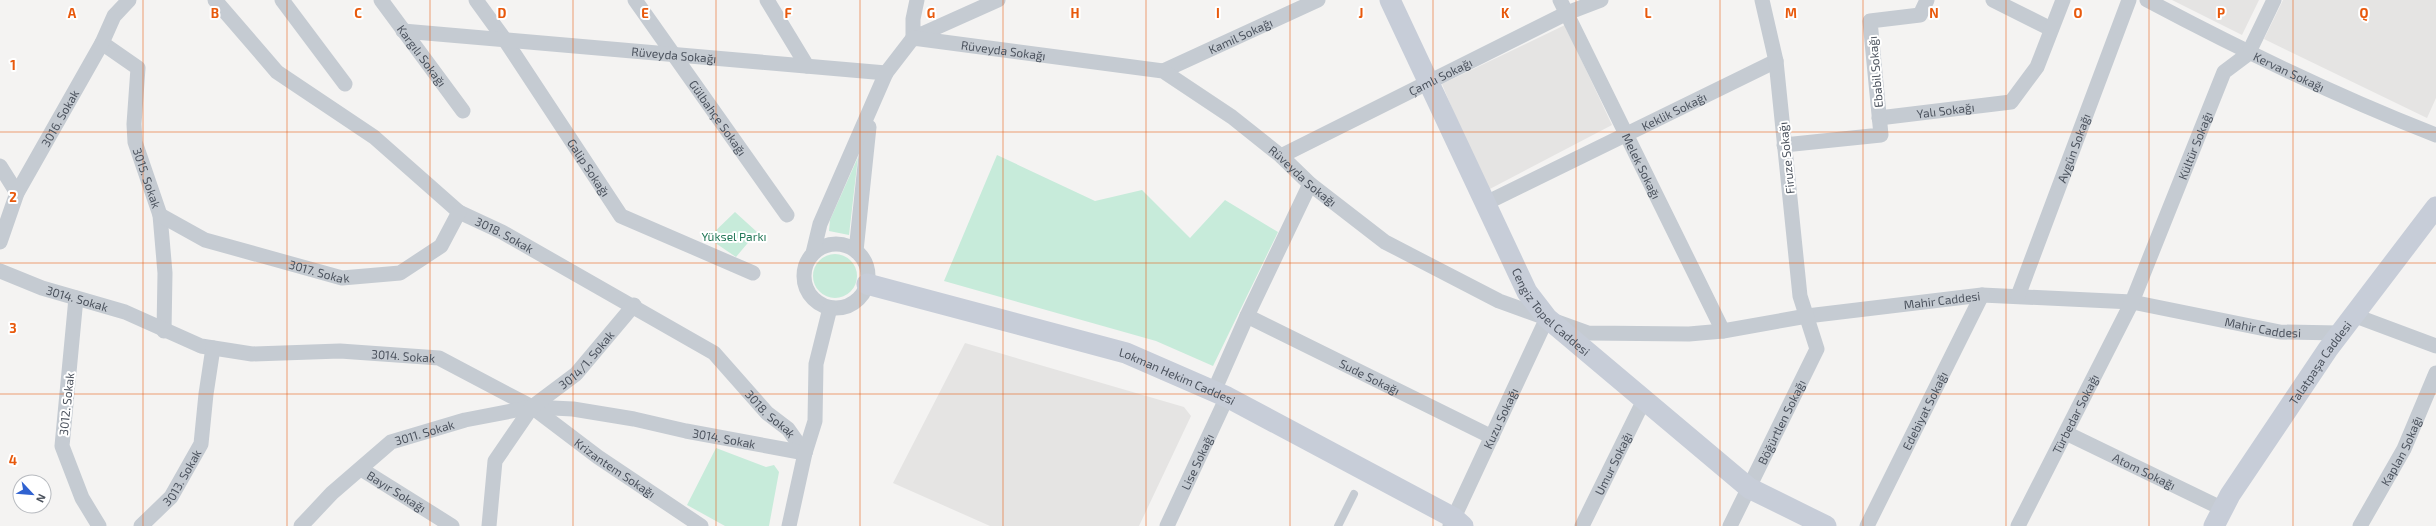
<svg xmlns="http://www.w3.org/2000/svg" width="2436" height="526" font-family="'Exo 2',sans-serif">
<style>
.education{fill:#e5e4e3}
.green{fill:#c7ebda}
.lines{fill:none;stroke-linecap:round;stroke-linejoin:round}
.lane{stroke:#c5cbd2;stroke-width:8}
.street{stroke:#c5cbd2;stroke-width:15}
.secondary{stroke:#c7cdd8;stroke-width:21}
.grid{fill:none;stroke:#e8590c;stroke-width:1;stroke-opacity:0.55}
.labels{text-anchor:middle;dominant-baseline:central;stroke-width:4;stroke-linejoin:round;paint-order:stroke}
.street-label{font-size:12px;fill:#4c535e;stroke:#fff}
.park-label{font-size:12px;fill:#237858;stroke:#fff}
.grid-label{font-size:13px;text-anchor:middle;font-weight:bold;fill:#e8590c;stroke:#fff;stroke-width:4;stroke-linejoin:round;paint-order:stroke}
</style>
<rect width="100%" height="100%" fill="#f4f3f2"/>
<path class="education" d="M 2172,0 L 2259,0 L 2242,35 Z
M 2283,0 L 2436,0 L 2436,98 L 2427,118 L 2264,39 Z
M 1565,25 L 1612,125 L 1486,191 L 1442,84 Z
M 965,343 L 1184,407 L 1191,416 L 1139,526 L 990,526 L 893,483 Z"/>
<path class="green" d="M 997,155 L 1095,201 L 1142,190 L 1190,238 L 1225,200 L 1278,232 L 1213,366 L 1156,341 L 944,281 Z
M 858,157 L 849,235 L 829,231 L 830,220 Z
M 735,212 L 757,232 L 736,257 L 708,238 Z
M813 276a22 22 0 1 1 44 0a22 22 0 1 1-44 0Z
M 716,448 L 766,467 L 774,465 L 779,472 L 769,526 L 725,526 L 687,505 Z"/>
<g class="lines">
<path class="lane" d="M 1338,526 L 1354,494"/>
<g class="street">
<path id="s1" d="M 215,0 L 277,72 L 374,137 L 459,212 L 502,232 L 714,353 L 767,413 L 788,429 L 805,453"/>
<path d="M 282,0 L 345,84"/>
<path id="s2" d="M 381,0 L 463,111"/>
<path id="s3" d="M 476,0 L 505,40 L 621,216 L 753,273"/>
<path id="s4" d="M 635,0 L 787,215"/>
<path d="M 767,0 L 807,66"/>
<path d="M 917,0 L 913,19 L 913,38 L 998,0"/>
<path id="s5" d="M 1560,0 L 1723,331"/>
<path d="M 1993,0 L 2051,29"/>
<path id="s6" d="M 2147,0 C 2241,50 2336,96 2436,135"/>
<path id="s7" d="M 403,31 L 886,73"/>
<path id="s8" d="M 102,43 L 138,68 L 134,124 L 135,142 L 160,215 L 165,273 L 164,331"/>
<path id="s9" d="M 1163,71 L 1318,0"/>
<path id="s10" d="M 1879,118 L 2011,102 L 2037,67 L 2063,0"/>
<path d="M 1784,145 L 1881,135 L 1870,21 L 1920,15 L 1927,0"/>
<path id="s11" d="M 1281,156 L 1567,13 L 1601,0"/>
<path d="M 0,166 L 17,193"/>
<path id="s12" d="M 1486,203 L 1776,61"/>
<path id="s13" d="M 160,215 L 205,240 L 342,278 L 400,273 L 441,246 L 459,212"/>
<path id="s14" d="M 0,242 L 17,193 L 102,43 L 114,16 L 129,0"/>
<circle cx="836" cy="276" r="32"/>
<path d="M 856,251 L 869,127"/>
<path id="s15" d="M 813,253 L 820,224 L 886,73 L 913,38 L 1163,71 L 1232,117 L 1281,156 L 1310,184 L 1385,242 L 1499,301 L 1588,333 L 1689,334 L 1723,331 L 1807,316 L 1982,295 L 2132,302 L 2280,332 L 2339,333"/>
<path id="s16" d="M 0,271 L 42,288 L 125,312 L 201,346 L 252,354 L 340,351 L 439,358 L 532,407 L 573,409 L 634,419 L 686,431 L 805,453"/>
<path id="s17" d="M 2018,296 L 2129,0"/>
<path d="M 76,298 L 62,446 L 82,498 L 99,526"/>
<path d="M 2353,315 L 2436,346"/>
<path id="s18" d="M 1247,316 L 1492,437"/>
<path d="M 1214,391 L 1247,316 L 1310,184"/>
<path id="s19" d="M 532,407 L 598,457 L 701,526"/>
<path id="s20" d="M 2066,433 L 2223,509"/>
<path id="s21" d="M 361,469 L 452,526"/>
<path id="s22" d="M 141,526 L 171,497 L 201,444 L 206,394 L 213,348"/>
<path id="s23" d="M 301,526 L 332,493 L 391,442 L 465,420 L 532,407"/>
<path id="s24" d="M 489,526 L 495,461 L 532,407 L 576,374 L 634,305"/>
<path d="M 789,526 L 805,453 L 815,421 L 816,364 L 830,308"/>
<path id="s25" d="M 1167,526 L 1227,397"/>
<path id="s26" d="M 1450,526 L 1547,318"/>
<path id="s27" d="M 1582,526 L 1644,400"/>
<path id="s28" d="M 1730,526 L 1817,349 L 1800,296 L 1776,61 L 1762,0"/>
<path id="s29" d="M 1867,526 L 1982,295"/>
<path id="s30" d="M 2018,526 L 2132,302 L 2224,72 L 2248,54 L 2274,0"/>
<path id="s31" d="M 2360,526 L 2404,449 L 2436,373"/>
</g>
<g class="secondary">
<path id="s32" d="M 1390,0 L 1527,292 L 1547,318 L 1749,488 L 1826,526"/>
<path id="s33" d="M 867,284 L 1126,353 L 1227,397 L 1454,518 L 1463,526"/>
<path id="s34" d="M 2214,526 L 2230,495 L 2328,349 L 2436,207"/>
</g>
</g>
<path class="grid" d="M 143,0 L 143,526M 287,0 L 287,526M 430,0 L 430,526M 573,0 L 573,526M 716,0 L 716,526M 860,0 L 860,526M 1003,0 L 1003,526M 1146,0 L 1146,526M 1290,0 L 1290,526M 1433,0 L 1433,526M 1576,0 L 1576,526M 1720,0 L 1720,526M 1863,0 L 1863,526M 2006,0 L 2006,526M 2149,0 L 2149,526M 2293,0 L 2293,526M 0,132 L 2436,132M 0,263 L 2436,263M 0,394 L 2436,394"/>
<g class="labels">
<g class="street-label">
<text stroke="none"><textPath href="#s9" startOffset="85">Kamil Sokağı</textPath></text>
<text stroke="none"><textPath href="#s15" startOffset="330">Rüveyda Sokağı</textPath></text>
<text stroke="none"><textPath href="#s7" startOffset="272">Rüveyda Sokağı</textPath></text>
<text stroke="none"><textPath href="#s2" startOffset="69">Kargılı Sokağı</textPath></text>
<text transform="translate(1875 72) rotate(-95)">Ebabil Sokağı</text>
<text stroke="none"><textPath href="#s6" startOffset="159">Kervan Sokağı</textPath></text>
<text stroke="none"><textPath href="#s11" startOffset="178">Çamlı Sokağı</textPath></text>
<text stroke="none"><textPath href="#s10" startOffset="67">Yalı Sokağı</textPath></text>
<text stroke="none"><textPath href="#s12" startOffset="209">Keklik Sokağı</textPath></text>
<text stroke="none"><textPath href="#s14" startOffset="138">3016. Sokak</textPath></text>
<text stroke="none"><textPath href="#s4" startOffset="144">Gülbahçe Sokağı</textPath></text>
<text stroke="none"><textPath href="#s30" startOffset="420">Kültür Sokağı</textPath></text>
<text stroke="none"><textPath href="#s17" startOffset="158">Aygün Sokağı</textPath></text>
<text transform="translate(1786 158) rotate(-96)">Firuze Sokağı</text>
<text stroke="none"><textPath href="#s5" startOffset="185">Melek Sokağı</textPath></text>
<text stroke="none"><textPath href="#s3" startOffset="202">Galip Sokağı</textPath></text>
<text stroke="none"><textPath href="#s15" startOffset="666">Rüveyda Sokağı</textPath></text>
<text stroke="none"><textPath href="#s8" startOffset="156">3015. Sokak</textPath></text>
<text stroke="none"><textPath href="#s1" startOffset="376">3018. Sokak</textPath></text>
<text stroke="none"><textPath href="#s13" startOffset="170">3017. Sokak</textPath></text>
<text stroke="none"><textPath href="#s16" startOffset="82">3014. Sokak</textPath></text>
<text stroke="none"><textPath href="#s15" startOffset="1351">Mahir Caddesi</textPath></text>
<text stroke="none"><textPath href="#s32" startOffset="353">Cengiz Topel Caddesi</textPath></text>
<text stroke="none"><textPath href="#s15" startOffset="1675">Mahir Caddesi</textPath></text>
<text stroke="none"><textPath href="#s16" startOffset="418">3014. Sokak</textPath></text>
<text stroke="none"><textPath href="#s24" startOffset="203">3014/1. Sokak</textPath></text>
<text stroke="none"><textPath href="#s34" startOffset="195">Talatpaşa Caddesi</textPath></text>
<text stroke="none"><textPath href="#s18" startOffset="137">Sude Sokağı</textPath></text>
<text stroke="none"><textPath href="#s33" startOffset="324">Lokman Hekim Caddesi</textPath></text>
<text transform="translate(66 404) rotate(-84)">3012. Sokak</text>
<text stroke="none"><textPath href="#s29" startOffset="129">Edebiyat Sokağı</textPath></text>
<text stroke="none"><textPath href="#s1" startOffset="700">3018. Sokak</textPath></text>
<text stroke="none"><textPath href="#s30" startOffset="126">Türbedar Sokağı</textPath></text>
<text stroke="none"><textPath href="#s26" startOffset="119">Kuzu Sokağı</textPath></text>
<text stroke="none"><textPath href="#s28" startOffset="116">Böğürtlen Sokağı</textPath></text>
<text stroke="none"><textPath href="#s23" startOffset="158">3011. Sokak</textPath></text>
<text stroke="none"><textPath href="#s16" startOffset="754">3014. Sokak</textPath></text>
<text stroke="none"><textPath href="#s31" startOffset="86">Kaplan Sokağı</textPath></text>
<text stroke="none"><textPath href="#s25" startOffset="71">Lise Sokağı</textPath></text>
<text stroke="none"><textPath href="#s27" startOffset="70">Umur Sokağı</textPath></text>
<text stroke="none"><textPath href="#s19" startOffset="103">Krizantem Sokağı</textPath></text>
<text stroke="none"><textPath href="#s20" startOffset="87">Atom Sokağı</textPath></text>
<text stroke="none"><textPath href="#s22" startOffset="64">3013. Sokak</textPath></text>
<text stroke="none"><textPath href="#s21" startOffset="42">Bayır Sokağı</textPath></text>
</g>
<g class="park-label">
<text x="734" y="236">Yüksel Parkı</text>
</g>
</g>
<g class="grid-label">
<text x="72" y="18">A</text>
<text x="215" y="18">B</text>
<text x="358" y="18">C</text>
<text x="502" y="18">D</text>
<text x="645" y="18">E</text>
<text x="788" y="18">F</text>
<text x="931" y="18">G</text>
<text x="1075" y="18">H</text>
<text x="1218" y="18">I</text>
<text x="1361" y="18">J</text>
<text x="1505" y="18">K</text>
<text x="1648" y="18">L</text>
<text x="1791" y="18">M</text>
<text x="1934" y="18">N</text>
<text x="2078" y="18">O</text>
<text x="2221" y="18">P</text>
<text x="2364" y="18">Q</text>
<text x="13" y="70">1</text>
<text x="13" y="202">2</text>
<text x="13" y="333">3</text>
<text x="13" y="465">4</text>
</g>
<g transform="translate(32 494) rotate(116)"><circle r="19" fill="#ffffff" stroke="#b7babf"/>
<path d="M0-3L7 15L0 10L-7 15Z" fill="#3062d0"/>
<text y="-6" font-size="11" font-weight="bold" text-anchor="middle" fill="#4c535e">N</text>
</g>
</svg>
